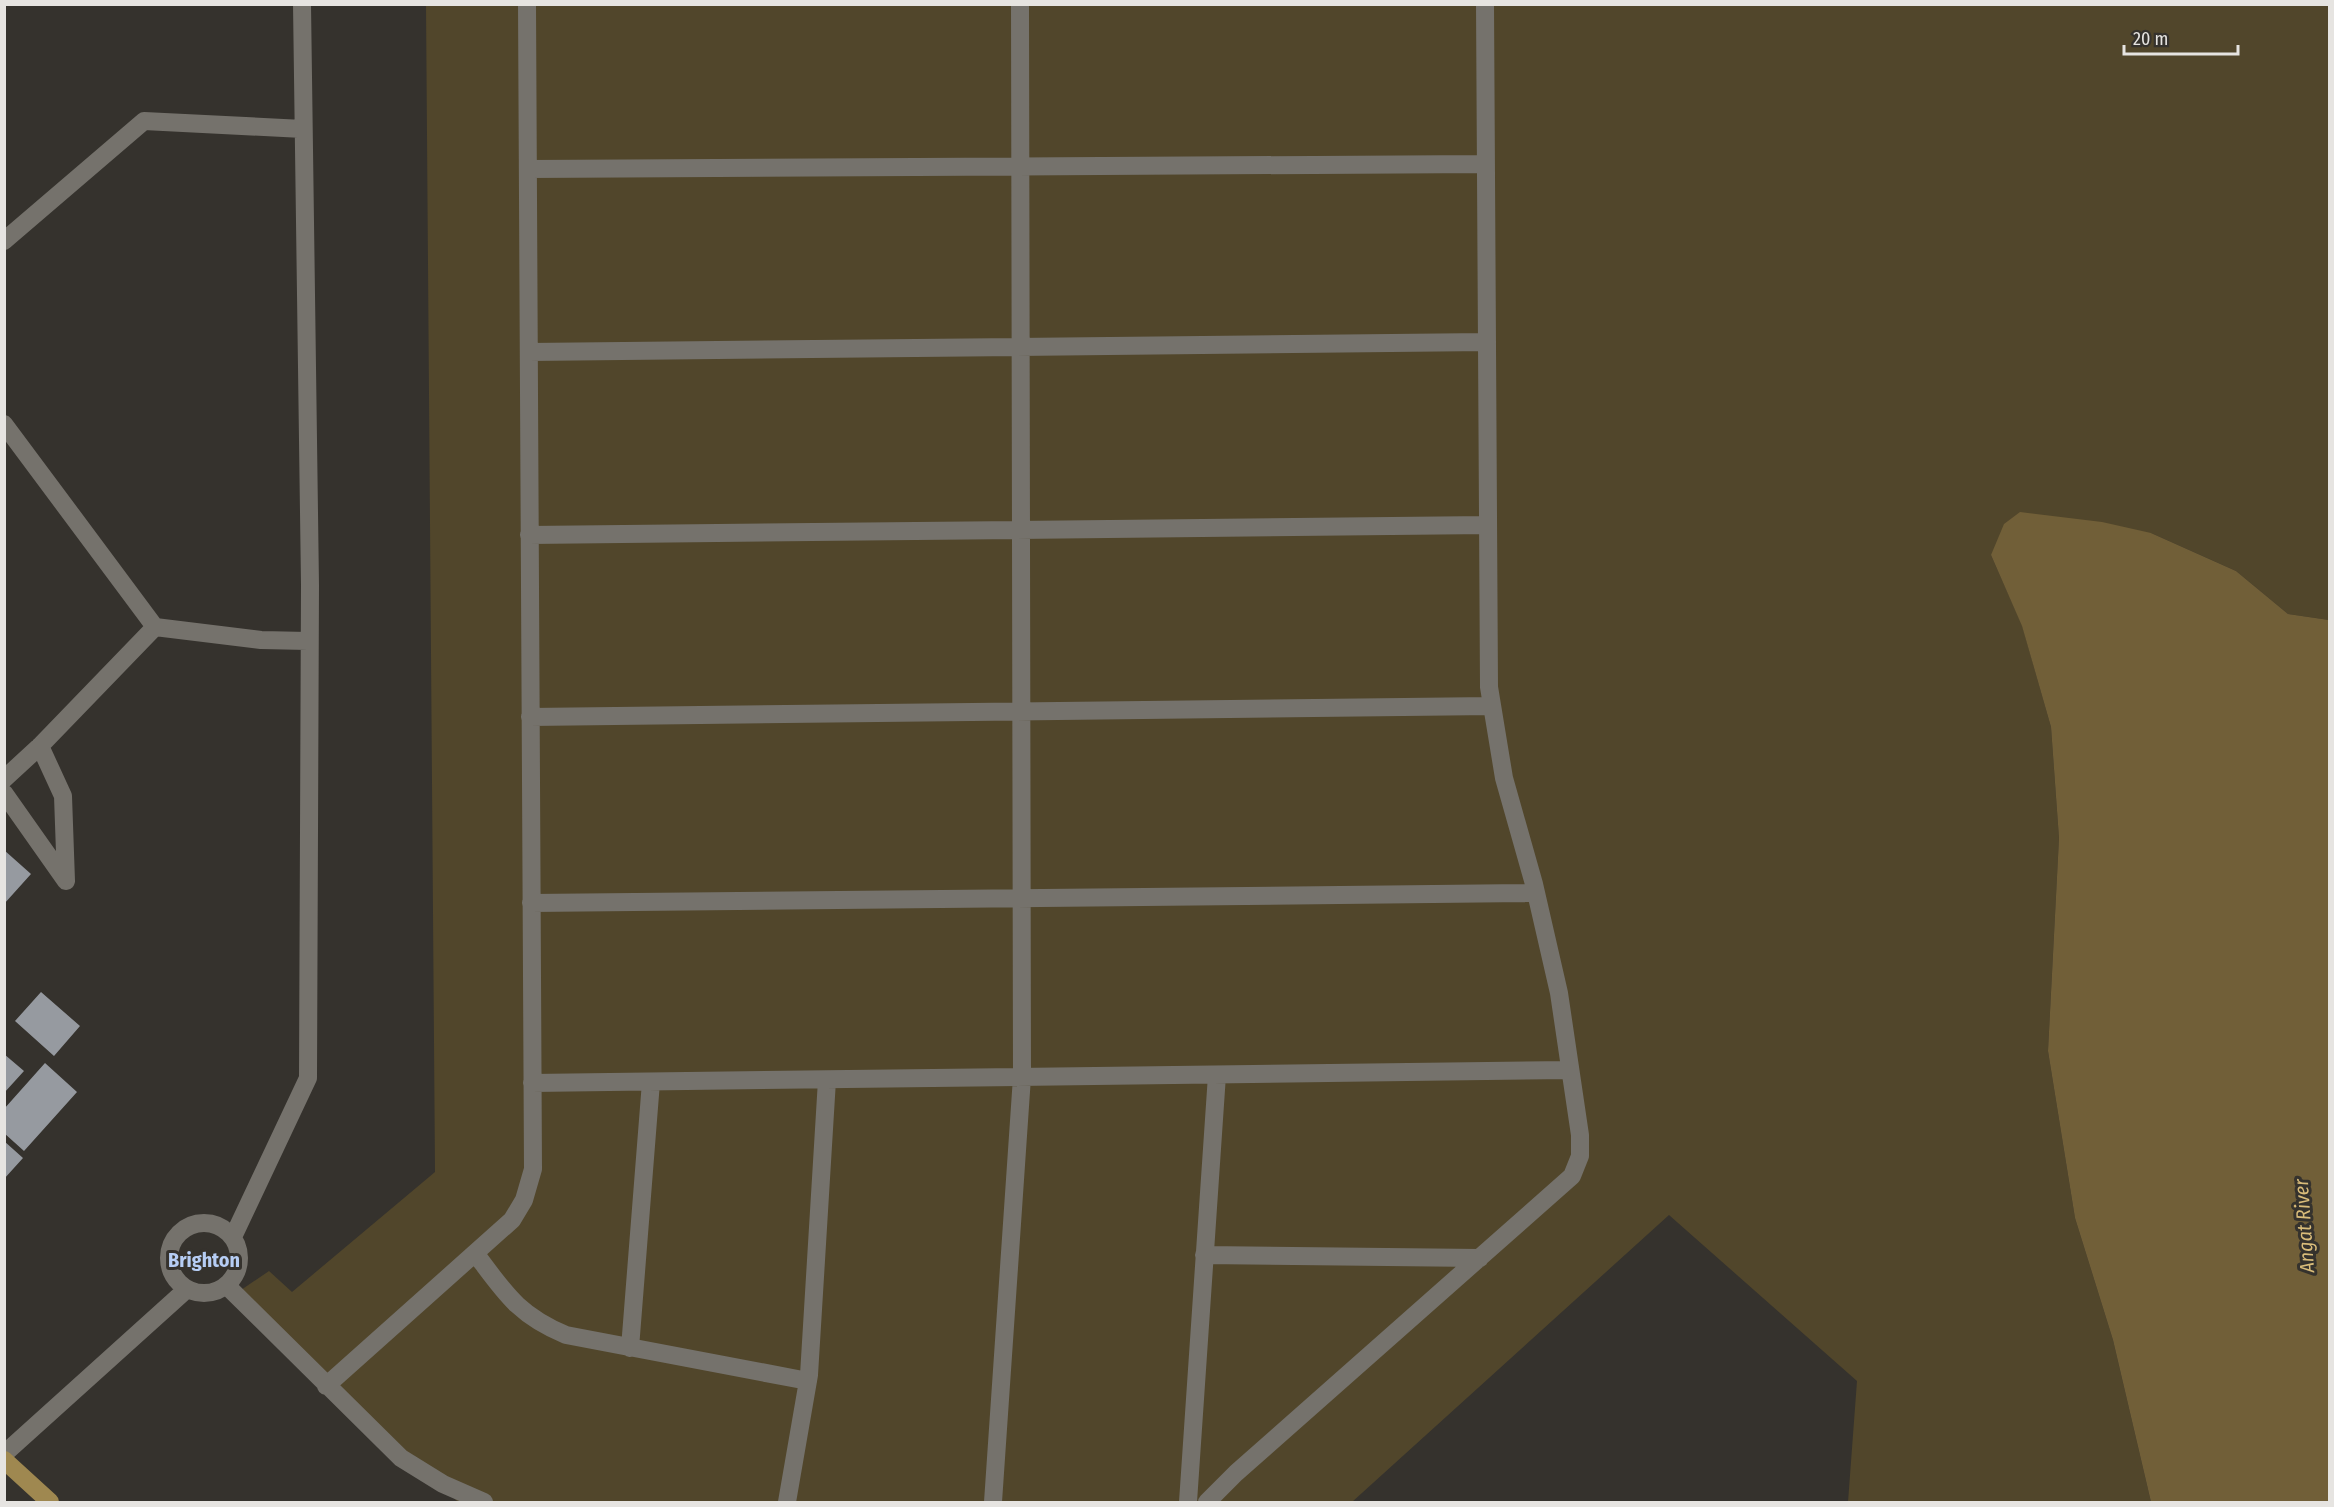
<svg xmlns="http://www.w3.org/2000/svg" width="2334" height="1507" font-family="'Fira Sans Condensed',sans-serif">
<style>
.green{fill:#51462b}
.water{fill:#715f38}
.building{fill:#969aa0}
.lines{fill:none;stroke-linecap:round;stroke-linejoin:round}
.street{stroke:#75726c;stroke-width:18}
.primary{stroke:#9f8850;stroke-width:18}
.labels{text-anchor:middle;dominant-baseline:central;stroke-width:6;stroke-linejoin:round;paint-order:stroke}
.water-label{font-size:20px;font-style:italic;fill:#d9bc7a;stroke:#35322d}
.neighbourhood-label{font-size:20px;font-weight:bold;fill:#b6cdf4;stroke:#35322d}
</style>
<rect width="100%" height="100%" fill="#35322d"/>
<path class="green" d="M 426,5 L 2329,5 L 2329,620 L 2288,614 L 2236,571 L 2151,533 L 1991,555 L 2022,625 L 2051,727 L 2059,838 L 2048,1051 L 2075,1218 L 2113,1340 L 2151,1502 L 1848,1502 L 1857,1381 L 1669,1215 L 1352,1502 L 458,1502 L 241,1290 L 269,1271 L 292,1292 L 435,1172 Z"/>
<path class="water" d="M 2020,512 L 2102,522 L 2151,533 L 2236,571 L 2288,614 L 2329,620 L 2329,1502 L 2151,1502 L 2113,1340 L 2075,1218 L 2048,1051 L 2059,838 L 2051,727 L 2022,626 L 1991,555 L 2004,524 Z"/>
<path class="building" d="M 4,850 L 31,874 L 4,904 Z
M 41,992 L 80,1026 L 54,1056 L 15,1021 Z
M 4,1054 L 24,1071 L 4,1093 Z
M 45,1063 L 77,1092 L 24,1151 L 4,1133 L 4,1109 Z
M 4,1141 L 23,1158 L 4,1179 Z"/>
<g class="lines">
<path class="street" d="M 528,169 L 1486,164
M 4,241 L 144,121 L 303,129
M 529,352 L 1487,342
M 4,424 L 155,627 L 261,640 L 308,641
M 529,535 L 1488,525
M 530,717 L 1492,706
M 40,746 L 63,796 L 66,881
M 4,779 L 40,746 L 155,627
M 4,793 L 66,881
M 531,903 L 1536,893
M 532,1083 L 1570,1070
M169 1258a35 35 0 1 1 70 0a35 35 0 1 1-70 0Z
M 233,1237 L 308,1078 L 310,585 L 302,4
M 475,1253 C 505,1293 518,1315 566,1335 L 808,1381
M 1204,1255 L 1480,1258
M 226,1285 L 401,1458 L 443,1484 L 484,1502
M 630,1348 L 651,1082
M 326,1386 L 512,1220 L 524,1200 L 533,1169 L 527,4
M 4,1454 L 187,1289
M 787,1502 L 809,1375 L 827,1080
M 993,1502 L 1022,1077 L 1020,4
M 1188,1502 L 1217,1075
M 1207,1502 L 1236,1473 L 1572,1176 L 1580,1156 L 1580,1135 L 1559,993 L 1534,884 L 1504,778 L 1489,687 L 1485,4"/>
<path class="primary" d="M 4,1460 L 50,1502"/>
</g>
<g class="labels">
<g class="water-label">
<text transform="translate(2304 1226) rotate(-94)">Angat River</text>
</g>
<g class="neighbourhood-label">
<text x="204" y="1260">Brighton</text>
</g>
</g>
<rect width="2334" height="1507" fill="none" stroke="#e6e4e1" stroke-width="12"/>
<path d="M2124 45v9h114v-9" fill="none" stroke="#e6e4e1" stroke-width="3"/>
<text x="2133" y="45" font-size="18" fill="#e6e4e1" stroke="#35322d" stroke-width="4.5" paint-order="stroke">20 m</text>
</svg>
